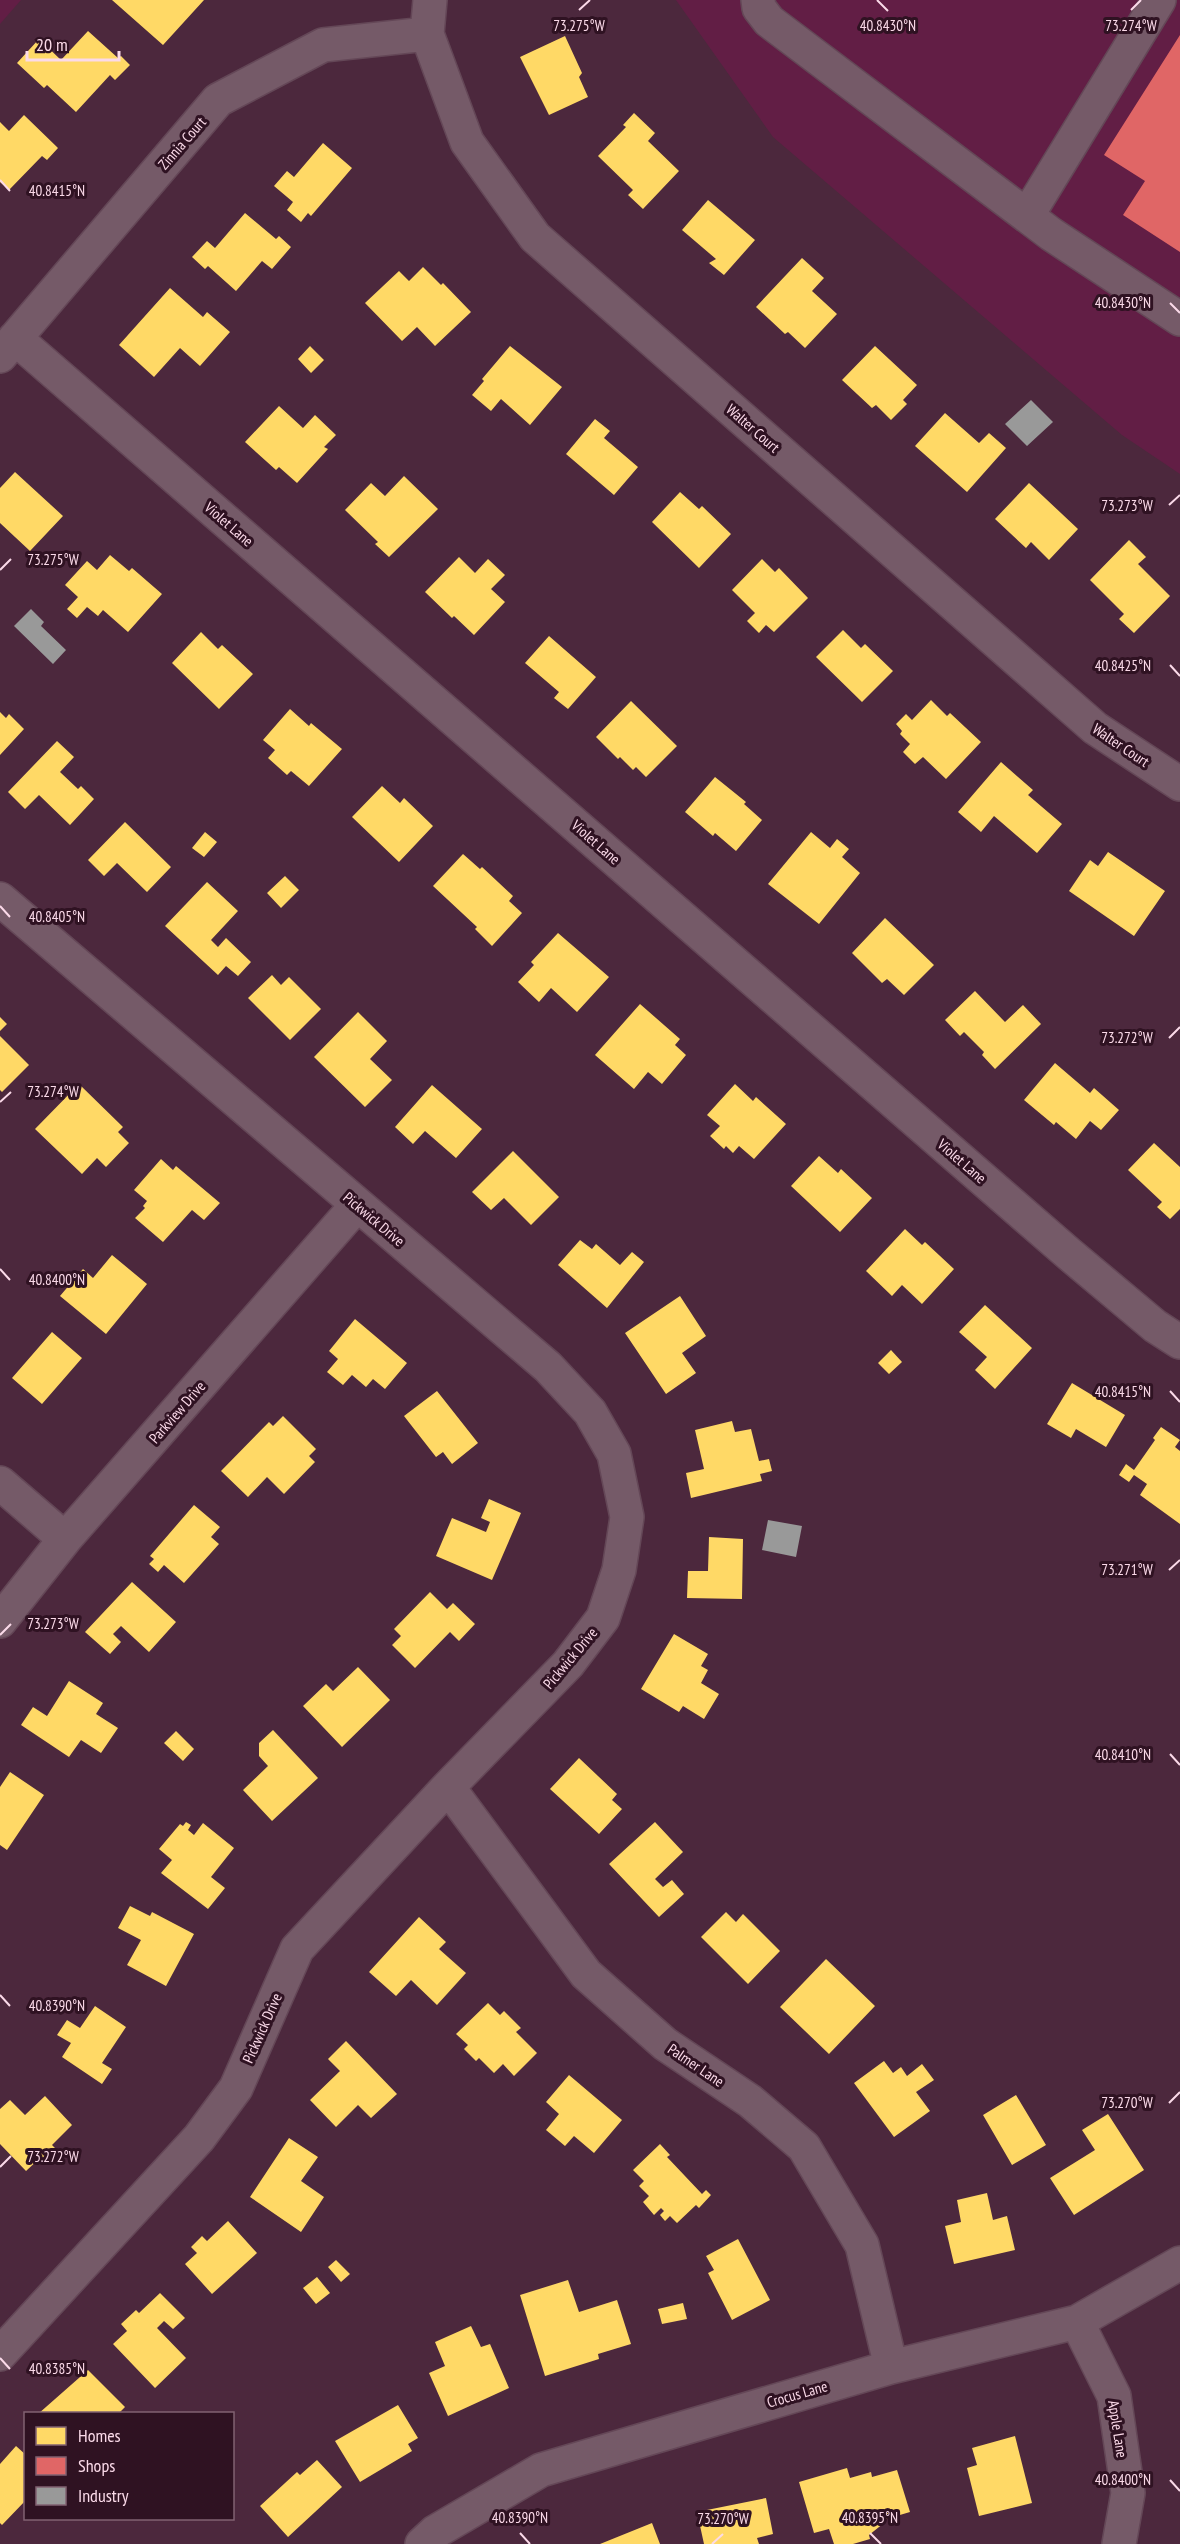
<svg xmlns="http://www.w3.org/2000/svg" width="1180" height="2544" font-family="'PT Sans Narrow',sans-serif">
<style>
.built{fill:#621e45}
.homes{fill:#ffd966}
.shops{fill:#e06666}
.industry{fill:#999}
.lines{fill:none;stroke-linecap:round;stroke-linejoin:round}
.minor-casing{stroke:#644757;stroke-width:36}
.minor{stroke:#755a68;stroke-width:33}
.ticks{fill:none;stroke:#fbdae9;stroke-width:2}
.labels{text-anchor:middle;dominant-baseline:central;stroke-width:6;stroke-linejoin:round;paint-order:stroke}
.street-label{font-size:15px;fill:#fbdae9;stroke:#2f1222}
.ticks-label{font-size:15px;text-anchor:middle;fill:#fbdae9;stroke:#2f1222;stroke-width:6;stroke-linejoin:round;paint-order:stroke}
</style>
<rect width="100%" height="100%" fill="#4c283d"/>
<path class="built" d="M 0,0 L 21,0 L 0,24 Z
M 676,0 L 1180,0 L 1180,474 L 1122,435 L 773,137 Z"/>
<path class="homes" d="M 112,0 L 204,0 L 163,45 Z
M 88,31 L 118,58 L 121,56 L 130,65 L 115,80 L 110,75 L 76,112 L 47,85 L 44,88 L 17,63 L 39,39 L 61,60 Z
M 565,36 L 582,73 L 579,77 L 588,97 L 549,115 L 520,57 Z
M 634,113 L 655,133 L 648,141 L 679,171 L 643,209 L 628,195 L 633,190 L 598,156 L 626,127 L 623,125 Z
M 24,115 L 58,148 L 47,160 L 42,156 L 9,190 L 0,182 L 0,122 L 9,131 Z
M 323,143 L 352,168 L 311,216 L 308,213 L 301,222 L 287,210 L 293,202 L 274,186 L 287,171 L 294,177 Z
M 708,200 L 755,240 L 724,275 L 709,263 L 716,259 L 682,230 Z
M 245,213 L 276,239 L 279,236 L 291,247 L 272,269 L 262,261 L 236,291 L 208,266 L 205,269 L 192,257 L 207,241 L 215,248 Z
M 802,258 L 824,278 L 812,291 L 837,314 L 805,348 L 788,332 L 785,334 L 756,307 Z
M 423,267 L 441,285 L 443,283 L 471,312 L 435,346 L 417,327 L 402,341 L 365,303 L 399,271 L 409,281 Z
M 170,288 L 203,317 L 207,312 L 230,332 L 200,366 L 180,348 L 154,377 L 119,345 Z
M 310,346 L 324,360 L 311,373 L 298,359 Z
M 510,346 L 562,387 L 530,425 L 501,399 L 491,411 L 472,395 L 484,381 L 482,379 Z
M 875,346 L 917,385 L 903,400 L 907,404 L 891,420 L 876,405 L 872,408 L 842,380 Z
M 279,406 L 303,428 L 315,415 L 336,435 L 324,447 L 328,449 L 297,483 L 279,467 L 276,470 L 245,442 Z
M 945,413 L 979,443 L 989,433 L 1006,448 L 967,492 L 915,446 Z
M 595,419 L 610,431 L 604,438 L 638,467 L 614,495 L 566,454 Z
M 15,472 L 63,516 L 30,551 L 0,523 L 0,488 Z
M 404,476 L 438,509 L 389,557 L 375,544 L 378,542 L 345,510 L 371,483 L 385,496 Z
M 1029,483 L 1078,529 L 1049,560 L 1031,542 L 1026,548 L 995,519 Z
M 680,492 L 699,509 L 702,506 L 731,534 L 699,568 L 652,522 Z
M 1129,540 L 1146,557 L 1138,564 L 1170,596 L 1134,633 L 1119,619 L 1124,614 L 1090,580 Z
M 110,555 L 129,571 L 132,568 L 162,594 L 128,632 L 103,610 L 98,616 L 87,607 L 77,618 L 67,609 L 78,597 L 65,585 L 87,561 L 97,570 Z
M 459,557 L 475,573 L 488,559 L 505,575 L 491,589 L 505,602 L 474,635 L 454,616 L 452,618 L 425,592 Z
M 762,559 L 775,572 L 779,568 L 808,598 L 774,632 L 766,625 L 759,633 L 747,621 L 755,613 L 732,590 Z
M 843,630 L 861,648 L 865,644 L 893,671 L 862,702 L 816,657 Z
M 201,632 L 218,649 L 222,645 L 253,674 L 219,709 L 172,663 Z
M 549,636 L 596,677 L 568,709 L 554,698 L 559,692 L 525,663 Z
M 931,700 L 947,716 L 950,713 L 981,742 L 946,779 L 923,757 L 915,764 L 903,752 L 910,744 L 900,734 L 902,731 L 896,724 L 906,714 L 912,720 Z
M 631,701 L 677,746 L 646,777 L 636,767 L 633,770 L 620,757 L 618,759 L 596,737 Z
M 290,709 L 309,726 L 311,723 L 342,749 L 309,786 L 291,771 L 287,775 L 268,758 L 275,750 L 263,740 Z
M 0,712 L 6,718 L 9,714 L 24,729 L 0,755 Z
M 57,741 L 74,757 L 60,772 L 78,789 L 81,786 L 94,799 L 70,825 L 39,795 L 25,809 L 8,792 Z
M 1001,762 L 1033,790 L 1028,795 L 1062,824 L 1037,853 L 994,816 L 981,832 L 958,812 Z
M 715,777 L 746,802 L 744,804 L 762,820 L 736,851 L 715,833 L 713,836 L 685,812 Z
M 382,786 L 400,803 L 404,798 L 433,826 L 399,862 L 352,817 Z
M 125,822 L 171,867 L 147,892 L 117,863 L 104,876 L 88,860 Z
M 205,832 L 217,842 L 204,857 L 192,848 Z
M 811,832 L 830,848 L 837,839 L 849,849 L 842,857 L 860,873 L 819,924 L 768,884 Z
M 1108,852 L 1165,891 L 1134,936 L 1069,891 L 1090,860 L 1098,866 Z
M 463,854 L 480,869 L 482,867 L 513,896 L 509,901 L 522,913 L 492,946 L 475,929 L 477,927 L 433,886 Z
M 285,876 L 299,890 L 281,908 L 267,893 Z
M 207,882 L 238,911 L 211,940 L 218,947 L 226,938 L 251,962 L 238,976 L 226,966 L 218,975 L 165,926 Z
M 885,918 L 934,965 L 904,995 L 887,979 L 882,983 L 852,953 Z
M 558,933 L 609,977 L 577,1012 L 551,988 L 539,1002 L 518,982 L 534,965 L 531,962 Z
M 272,975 L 281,985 L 289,977 L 321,1009 L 290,1040 L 248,998 Z
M 975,991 L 1005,1022 L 1023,1005 L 1041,1024 L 995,1069 L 982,1055 L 984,1052 L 964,1032 L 960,1036 L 945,1020 Z
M 640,1004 L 680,1039 L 675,1045 L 686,1055 L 662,1084 L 648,1072 L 634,1089 L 595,1055 Z
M 358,1012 L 387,1041 L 370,1059 L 392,1080 L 365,1107 L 314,1057 Z
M 0,1017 L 7,1024 L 0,1031 Z
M 0,1036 L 29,1065 L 2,1092 L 0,1090 Z
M 1055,1063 L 1090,1093 L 1094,1088 L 1119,1110 L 1101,1130 L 1090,1121 L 1076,1139 L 1056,1122 L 1054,1125 L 1024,1100 Z
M 79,1084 L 123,1127 L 118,1132 L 129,1143 L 106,1167 L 97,1158 L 82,1174 L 35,1129 Z
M 735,1084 L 753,1101 L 756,1097 L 786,1124 L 754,1159 L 739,1146 L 733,1153 L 726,1146 L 724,1149 L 710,1136 L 720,1126 L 707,1115 Z
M 432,1085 L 482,1129 L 456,1158 L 425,1131 L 413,1144 L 395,1127 Z
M 1154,1143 L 1180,1167 L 1180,1209 L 1170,1219 L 1157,1207 L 1162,1202 L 1128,1170 Z
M 513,1151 L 559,1197 L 531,1225 L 504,1198 L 491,1210 L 472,1192 Z
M 819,1156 L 838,1173 L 841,1169 L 872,1198 L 840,1232 L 791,1186 Z
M 161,1159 L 173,1170 L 176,1166 L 220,1203 L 204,1220 L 192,1210 L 163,1242 L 135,1218 L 145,1208 L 143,1206 L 147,1201 L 134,1190 Z
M 905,1229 L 922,1245 L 925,1242 L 954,1269 L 922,1304 L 902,1285 L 892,1296 L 866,1271 Z
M 580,1240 L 592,1249 L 596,1244 L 620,1265 L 632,1252 L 644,1262 L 607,1308 L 558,1265 Z
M 112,1255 L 147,1284 L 106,1334 L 60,1296 L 83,1269 L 93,1278 Z
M 680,1296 L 706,1336 L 682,1353 L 696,1373 L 666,1394 L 625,1333 Z
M 985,1305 L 1032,1348 L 995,1389 L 975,1370 L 987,1357 L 959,1332 Z
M 355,1319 L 407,1363 L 385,1389 L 373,1379 L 366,1387 L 352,1375 L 343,1385 L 327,1372 L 338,1359 L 329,1351 Z
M 52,1332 L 82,1358 L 42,1404 L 12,1378 Z
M 891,1350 L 902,1362 L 889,1374 L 878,1363 Z
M 1072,1383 L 1125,1415 L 1106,1447 L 1076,1429 L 1071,1438 L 1047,1424 Z
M 437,1391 L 478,1443 L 452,1464 L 443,1452 L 436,1457 L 404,1416 Z
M 283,1416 L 316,1449 L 309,1456 L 315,1462 L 284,1494 L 267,1477 L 248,1497 L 221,1471 L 269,1422 L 273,1426 Z
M 732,1421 L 735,1432 L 751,1429 L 759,1461 L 769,1459 L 772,1471 L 760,1474 L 762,1481 L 691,1498 L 686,1473 L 704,1469 L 695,1430 Z
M 1161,1427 L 1180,1440 L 1175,1447 L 1180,1451 L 1180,1524 L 1140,1495 L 1147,1484 L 1134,1475 L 1129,1482 L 1119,1475 L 1126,1464 L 1134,1470 L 1155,1440 L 1153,1438 Z
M 489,1499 L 521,1513 L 492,1580 L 436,1556 L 452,1518 L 486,1532 L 490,1522 L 481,1518 Z
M 194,1505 L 220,1527 L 211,1537 L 219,1544 L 184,1583 L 164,1565 L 158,1572 L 149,1564 L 154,1559 L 150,1556 Z
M 709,1537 L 743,1539 L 742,1599 L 687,1598 L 688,1571 L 708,1571 Z
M 132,1582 L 176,1622 L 149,1652 L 121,1626 L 113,1634 L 121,1642 L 110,1654 L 85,1632 Z
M 430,1592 L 447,1609 L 453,1603 L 475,1624 L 459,1641 L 450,1632 L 415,1668 L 392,1645 L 401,1636 L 394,1629 Z
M 674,1634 L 708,1654 L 701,1666 L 708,1670 L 701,1683 L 719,1694 L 704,1719 L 683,1706 L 679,1712 L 641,1689 Z
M 358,1667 L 390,1700 L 342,1747 L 303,1706 L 326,1684 L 333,1691 Z
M 69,1681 L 103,1703 L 96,1714 L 118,1728 L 101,1753 L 81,1740 L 69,1757 L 21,1725 L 33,1707 L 47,1716 Z
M 273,1730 L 318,1778 L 272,1821 L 243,1790 L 268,1766 L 259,1756 L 259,1743 Z
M 176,1731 L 194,1749 L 183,1761 L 164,1743 Z
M 579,1758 L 617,1794 L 612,1800 L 622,1809 L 599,1834 L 550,1789 Z
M 10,1772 L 44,1795 L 7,1850 L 0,1845 L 0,1787 Z
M 186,1822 L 191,1825 L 188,1830 L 194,1835 L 203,1823 L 234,1848 L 211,1877 L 225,1888 L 208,1909 L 161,1873 L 172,1860 L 159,1849 L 180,1824 L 183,1826 Z
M 655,1822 L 683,1852 L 655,1879 L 663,1887 L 672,1880 L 684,1894 L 659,1917 L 609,1864 Z
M 130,1906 L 150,1916 L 152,1912 L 194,1934 L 166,1986 L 127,1965 L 141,1940 L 118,1928 Z
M 726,1912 L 736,1922 L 743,1914 L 780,1951 L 748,1984 L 701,1937 Z
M 419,1917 L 446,1942 L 439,1949 L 466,1973 L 437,2005 L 411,1980 L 396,1996 L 369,1972 Z
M 826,1959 L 875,2006 L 829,2054 L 780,2007 Z
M 488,2003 L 500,2015 L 504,2011 L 521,2028 L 516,2032 L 537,2053 L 514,2076 L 503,2064 L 494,2073 L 479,2058 L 476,2061 L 464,2049 L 468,2045 L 456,2034 Z
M 95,2006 L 126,2027 L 102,2063 L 112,2069 L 102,2084 L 62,2057 L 71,2043 L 57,2035 L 67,2020 L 80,2028 Z
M 346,2041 L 397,2094 L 371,2118 L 358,2105 L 336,2127 L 310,2100 L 340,2071 L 328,2059 Z
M 884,2061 L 893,2073 L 901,2067 L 907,2076 L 922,2064 L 934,2080 L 916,2092 L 930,2111 L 894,2137 L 854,2083 Z
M 569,2075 L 622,2120 L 594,2153 L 574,2136 L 565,2146 L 546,2130 L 559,2114 L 546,2102 Z
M 1016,2095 L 1046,2145 L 1012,2165 L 983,2115 Z
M 45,2096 L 72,2125 L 52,2145 L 57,2150 L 44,2162 L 40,2158 L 26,2171 L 0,2144 L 0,2109 L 10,2100 L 25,2115 Z
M 1108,2114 L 1144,2170 L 1074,2215 L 1050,2178 L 1095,2150 L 1082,2130 Z
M 289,2138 L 318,2157 L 301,2181 L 324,2197 L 301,2232 L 250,2197 Z
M 660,2144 L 670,2155 L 667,2157 L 702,2194 L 706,2190 L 711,2195 L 699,2208 L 696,2205 L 677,2223 L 670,2216 L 665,2221 L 660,2215 L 664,2211 L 661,2208 L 654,2215 L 643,2202 L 649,2196 L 639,2186 L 644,2181 L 633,2170 Z
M 987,2193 L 993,2220 L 1007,2216 L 1015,2250 L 954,2264 L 945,2226 L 961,2222 L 957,2200 Z
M 228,2221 L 257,2253 L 212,2294 L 185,2264 L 197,2253 L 191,2247 L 202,2236 L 207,2241 Z
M 738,2239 L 770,2300 L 732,2320 L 708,2273 L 714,2270 L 706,2256 Z
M 336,2260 L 350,2274 L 341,2282 L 328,2267 Z
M 317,2277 L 330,2293 L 316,2304 L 303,2288 Z
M 568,2280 L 579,2312 L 617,2300 L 631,2344 L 598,2354 L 599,2359 L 545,2376 L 520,2295 Z
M 160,2293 L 185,2318 L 173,2329 L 164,2321 L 157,2328 L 186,2358 L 155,2388 L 113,2344 L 127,2331 L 121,2324 L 136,2310 L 139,2313 Z
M 683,2303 L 687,2319 L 662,2324 L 658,2309 Z
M 471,2326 L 481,2347 L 490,2344 L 509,2388 L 448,2416 L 429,2373 L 445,2366 L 435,2342 Z
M 88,2370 L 125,2407 L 118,2414 L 38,2414 Z
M 398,2405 L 418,2438 L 408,2444 L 412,2451 L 360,2482 L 335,2441 Z
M 1015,2436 L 1032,2503 L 979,2516 L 967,2468 L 977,2465 L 972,2448 Z
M 16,2446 L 26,2455 L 26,2500 L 2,2525 L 0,2523 L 0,2464 Z
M 317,2460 L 342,2487 L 288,2537 L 260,2506 L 297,2472 L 300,2475 Z
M 847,2468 L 850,2478 L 871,2472 L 872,2477 L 897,2470 L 910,2512 L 883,2520 L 884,2523 L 869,2535 L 870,2539 L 853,2544 L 834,2544 L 829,2529 L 814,2533 L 799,2482 Z
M 766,2498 L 773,2534 L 757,2538 L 759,2544 L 704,2544 L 697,2512 Z
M 652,2523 L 660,2544 L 600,2544 Z"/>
<path class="shops" d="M 1180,35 L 1180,252 L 1123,215 L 1145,181 L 1104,155 Z"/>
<path class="industry" d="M 1031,400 L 1053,422 L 1027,446 L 1005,424 Z
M 31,609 L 44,622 L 41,626 L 66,650 L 53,664 L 14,626 Z
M 768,1520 L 802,1526 L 796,1557 L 762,1550 Z"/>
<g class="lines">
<defs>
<path id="minor" d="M 430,0 L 427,34 L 467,142 L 535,237 L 1095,728 L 1180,784
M 758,0 L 759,8 L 769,21 L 1051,234 L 1180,319
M 1027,216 L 1159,0
M 15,338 L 1068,1253 L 1155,1326 L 1180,1342
M 0,356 L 218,100 L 323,45 L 427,34
M 0,899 L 548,1367 L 590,1412 L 614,1454 L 627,1517 L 619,1570 L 603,1618 L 568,1664 L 448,1787 L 297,1949 L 236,2088 L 199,2138 L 0,2354
M 0,1483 L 65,1539
M 0,1621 L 65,1539 L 357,1205
M 448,1787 L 586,1974 L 665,2044 L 750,2101 L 804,2147 L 862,2245 L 891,2367
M 1077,2322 L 1114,2396 L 1128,2493 L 1119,2544
M 422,2544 L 435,2532 L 541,2470 L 891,2367 L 1077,2322 L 1180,2263"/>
</defs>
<use href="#minor" class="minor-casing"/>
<use href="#minor" class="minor"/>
</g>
<path class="ticks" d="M 877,0 L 888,11M 579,10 L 590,0M 1131,10 L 1141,0M 0,180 L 10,191M 1170,303 L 1180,313M 1169,505 L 1180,495M 0,570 L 11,559M 1170,665 L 1180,676M 0,906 L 10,917M 1169,1038 L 1180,1027M 0,1102 L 11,1092M 0,1269 L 10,1280M 1170,1391 L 1180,1402M 1169,1570 L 1180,1560M 0,1635 L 11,1624M 1170,1754 L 1180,1765M 0,1995 L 10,2006M 1169,2103 L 1180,2092M 0,2167 L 11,2156M 0,2358 L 10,2369M 1170,2480 L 1180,2491M 520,2533 L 530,2544M 870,2533 L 881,2544M 712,2544 L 723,2534"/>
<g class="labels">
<g class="street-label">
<text transform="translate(182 143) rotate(-49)">Zinnia Court</text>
<text transform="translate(753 428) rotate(41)">Walter Court</text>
<text transform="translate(229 524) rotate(41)">Violet Lane</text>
<text transform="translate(1121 745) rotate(34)">Walter Court</text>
<text transform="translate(596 842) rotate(41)">Violet Lane</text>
<text transform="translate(962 1161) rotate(41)">Violet Lane</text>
<text transform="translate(374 1219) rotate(40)">Pickwick Drive</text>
<text transform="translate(177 1412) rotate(-49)">Parkview Drive</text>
<text transform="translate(570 1658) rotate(-50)">Pickwick Drive</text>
<text transform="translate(262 2028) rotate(-66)">Pickwick Drive</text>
<text transform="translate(696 2065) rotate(34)">Palmer Lane</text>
<text transform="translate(797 2394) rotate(-16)">Crocus Lane</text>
<text transform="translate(1118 2429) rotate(81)">Apple Lane</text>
</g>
</g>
<g class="ticks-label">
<text x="579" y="31">73.275°W</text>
<text x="1131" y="31">73.274°W</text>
<text x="888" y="31">40.8430°N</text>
<text x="57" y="196">40.8415°N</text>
<text x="1123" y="308">40.8430°N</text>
<text x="1127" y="511">73.273°W</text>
<text x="53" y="565">73.275°W</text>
<text x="1123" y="671">40.8425°N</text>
<text x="57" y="922">40.8405°N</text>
<text x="1127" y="1043">73.272°W</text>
<text x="53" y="1097">73.274°W</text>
<text x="57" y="1285">40.8400°N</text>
<text x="1123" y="1397">40.8415°N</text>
<text x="1127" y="1575">73.271°W</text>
<text x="53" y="1629">73.273°W</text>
<text x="1123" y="1760">40.8410°N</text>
<text x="57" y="2011">40.8390°N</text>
<text x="1127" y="2108">73.270°W</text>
<text x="53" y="2162">73.272°W</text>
<text x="57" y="2374">40.8385°N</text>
<text x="1123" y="2485">40.8400°N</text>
<text x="520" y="2523">40.8390°N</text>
<text x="870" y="2523">40.8395°N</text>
<text x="723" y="2524">73.270°W</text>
</g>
<rect x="24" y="2412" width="210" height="108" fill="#2f1222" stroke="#816272" stroke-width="1.5"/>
<rect x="36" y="2427" width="30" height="18" fill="#ffd966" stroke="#816272" stroke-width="1.5"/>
<text x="78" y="2442" font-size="18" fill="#fbdae9">Homes</text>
<rect x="36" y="2457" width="30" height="18" fill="#e06666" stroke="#816272" stroke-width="1.5"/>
<text x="78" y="2472" font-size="18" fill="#fbdae9">Shops</text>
<rect x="36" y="2487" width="30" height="18" fill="#999999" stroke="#816272" stroke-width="1.5"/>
<text x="78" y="2502" font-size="18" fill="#fbdae9">Industry</text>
<path d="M27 51v9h92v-9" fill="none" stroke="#fbdae9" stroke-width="3"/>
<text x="36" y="51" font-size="18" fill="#fbdae9" stroke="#2f1222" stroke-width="4.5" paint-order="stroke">20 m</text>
</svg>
